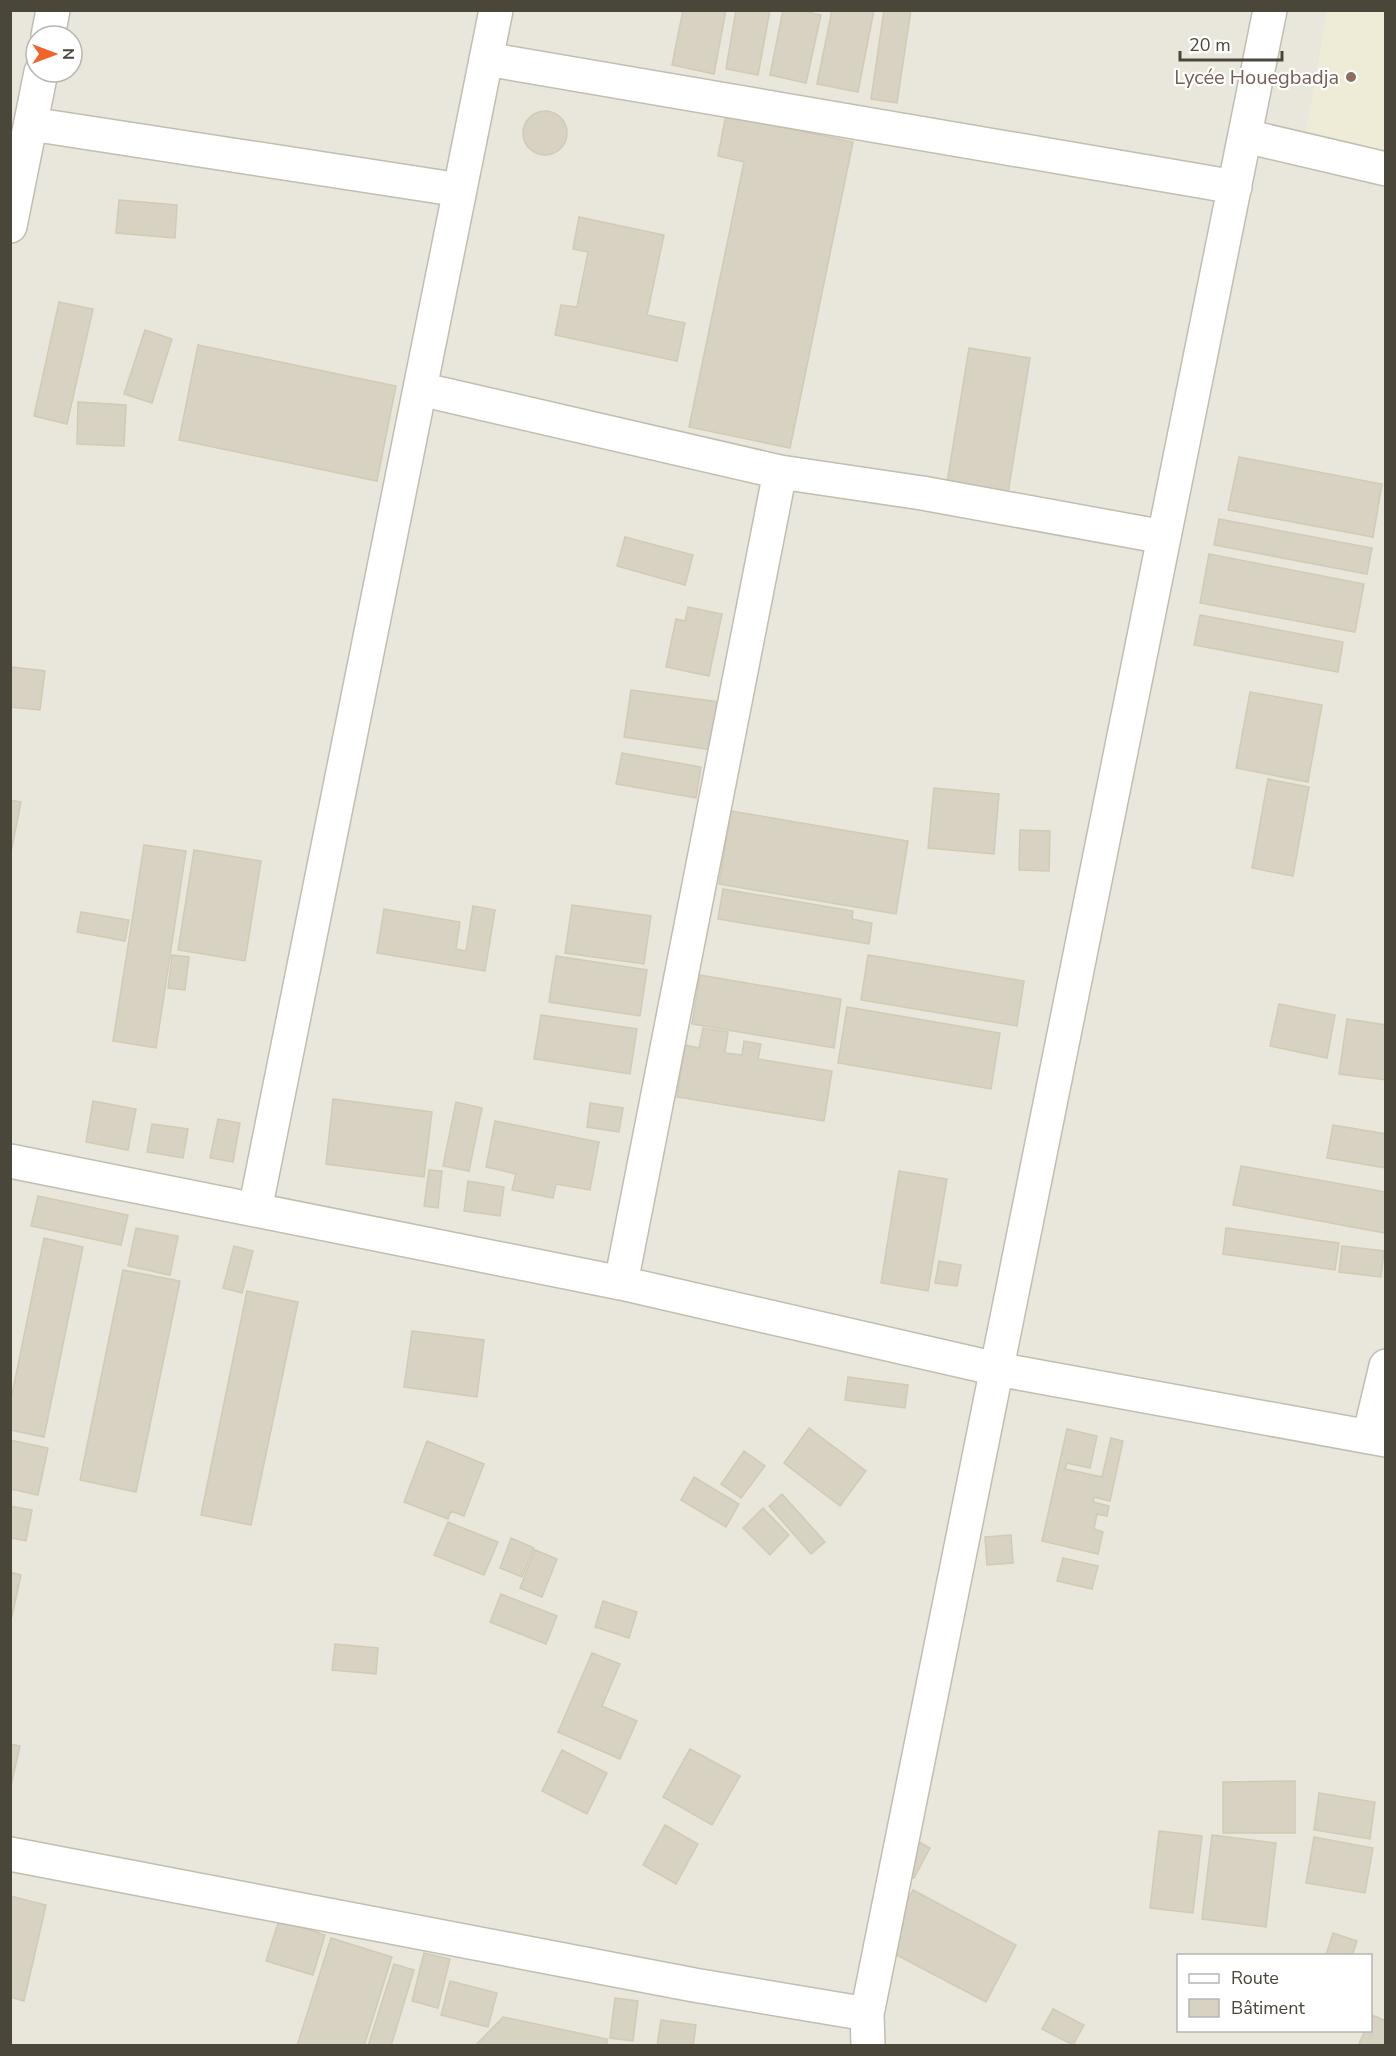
<svg xmlns="http://www.w3.org/2000/svg" width="1396" height="2056" font-family="'Nunito Sans',sans-serif">
<style>
.residential{fill:#e9e7db;fill-rule:evenodd}
.education{fill:#eeebd7}
.building{fill:#d7d2c2;stroke:#d1cab5;stroke-width:1.5}
.lines{fill:none;stroke-linecap:round;stroke-linejoin:round}
.minor-casing{stroke:#c1bdaf;stroke-width:36}
.minor{stroke:#fff;stroke-width:33}
.education-dot{fill:#8d6e63;stroke:#fff;stroke-width:2}
.labels{text-anchor:middle;dominant-baseline:central;stroke-width:4.5;stroke-linejoin:round;paint-order:stroke}
.education-label{font-size:20px;fill:#785e54;stroke:#fff;text-anchor:end}
</style>
<rect width="100%" height="100%" fill="#f5f4ec"/>
<path class="residential" d="M 11,11 L 1385,11 L 1385,2045 L 11,2045 ZM 36,36 L 72,36 L 72,72 L 36,72 ZM 1178,1956 L 1370,1956 L 1370,2030 L 1178,2030 Z"/>
<path class="education" d="M 1327,11 L 1385,11 L 1385,157 L 1304,143 Z"/>
<path class="building" d="M 683,10 L 726,10 L 714,74 L 672,65 Z
M 736,10 L 770,10 L 758,75 L 726,69 Z
M 783,10 L 798,10 L 821,15 L 806,83 L 770,75 Z
M 832,10 L 874,10 L 858,92 L 817,84 Z
M 884,10 L 911,10 L 897,103 L 871,99 Z
M523 133a22 22 0 1 1 44 0a22 22 0 1 1-44 0Z
M 726,115 L 853,142 L 790,448 L 689,427 L 744,162 L 718,156 Z
M 119,200 L 177,205 L 175,238 L 116,233 Z
M 579,217 L 664,235 L 647,315 L 685,323 L 677,361 L 555,335 L 561,305 L 577,307 L 588,252 L 573,249 Z
M 59,302 L 93,309 L 67,424 L 34,416 Z
M 145,330 L 172,339 L 152,403 L 124,394 Z
M 198,345 L 396,386 L 377,481 L 179,440 Z
M 969,348 L 1030,358 L 1008,493 L 947,483 Z
M 78,402 L 126,405 L 124,446 L 77,444 Z
M 1239,457 L 1382,484 L 1373,537 L 1228,510 Z
M 1219,519 L 1372,548 L 1367,574 L 1214,545 Z
M 625,537 L 693,555 L 685,585 L 617,566 Z
M 1209,554 L 1364,584 L 1355,632 L 1200,603 Z
M 688,607 L 722,614 L 709,676 L 666,667 L 676,619 L 685,621 Z
M 1200,615 L 1343,642 L 1338,672 L 1194,645 Z
M 12,667 L 45,671 L 40,710 L 10,707 Z
M 631,690 L 719,702 L 712,750 L 624,737 Z
M 1250,692 L 1322,705 L 1308,782 L 1236,768 Z
M 622,753 L 701,767 L 696,798 L 616,784 Z
M 1268,779 L 1309,787 L 1293,876 L 1252,868 Z
M 934,788 L 999,794 L 994,854 L 928,848 Z
M 10,800 L 21,802 L 10,857 Z
M 731,811 L 908,841 L 896,914 L 719,884 Z
M 1020,830 L 1050,831 L 1049,871 L 1019,870 Z
M 144,845 L 186,851 L 156,1048 L 113,1041 Z
M 194,850 L 261,861 L 245,961 L 178,950 Z
M 723,889 L 853,911 L 852,919 L 872,923 L 869,944 L 718,919 Z
M 572,905 L 651,916 L 644,964 L 565,953 Z
M 473,906 L 495,910 L 485,971 L 377,953 L 384,909 L 460,922 L 456,949 L 466,951 Z
M 81,912 L 129,920 L 125,941 L 77,932 Z
M 172,955 L 189,957 L 185,990 L 168,988 Z
M 868,955 L 1024,981 L 1017,1026 L 861,1000 Z
M 556,956 L 647,970 L 640,1016 L 549,1002 Z
M 700,975 L 841,999 L 834,1048 L 692,1024 Z
M 1279,1004 L 1335,1015 L 1327,1058 L 1270,1046 Z
M 847,1007 L 1000,1033 L 991,1089 L 838,1063 Z
M 541,1015 L 637,1029 L 630,1074 L 534,1059 Z
M 1347,1019 L 1386,1025 L 1386,1080 L 1339,1074 Z
M 703,1028 L 728,1032 L 725,1053 L 742,1055 L 744,1041 L 761,1044 L 758,1059 L 832,1071 L 824,1121 L 677,1097 L 685,1045 L 699,1048 Z
M 333,1099 L 432,1112 L 424,1177 L 326,1164 Z
M 93,1101 L 136,1109 L 128,1150 L 86,1142 Z
M 456,1102 L 482,1108 L 469,1171 L 443,1166 Z
M 590,1103 L 623,1108 L 619,1132 L 587,1127 Z
M 218,1119 L 240,1123 L 233,1162 L 210,1158 Z
M 495,1121 L 599,1142 L 590,1190 L 556,1184 L 553,1198 L 512,1190 L 516,1174 L 486,1167 Z
M 152,1124 L 188,1129 L 183,1158 L 147,1152 Z
M 1333,1125 L 1386,1134 L 1386,1168 L 1327,1158 Z
M 1241,1166 L 1386,1192 L 1385,1233 L 1233,1205 Z
M 429,1170 L 442,1171 L 438,1208 L 424,1206 Z
M 899,1171 L 947,1179 L 928,1291 L 881,1283 Z
M 468,1181 L 504,1187 L 500,1216 L 464,1211 Z
M 38,1196 L 128,1215 L 121,1245 L 31,1226 Z
M 136,1228 L 178,1236 L 170,1275 L 128,1266 Z
M 1226,1228 L 1339,1243 L 1335,1270 L 1223,1254 Z
M 44,1238 L 83,1247 L 44,1437 L 10,1430 L 10,1404 Z
M 234,1246 L 253,1251 L 242,1293 L 223,1288 Z
M 1342,1246 L 1384,1251 L 1381,1277 L 1339,1272 Z
M 939,1261 L 961,1265 L 957,1286 L 935,1283 Z
M 123,1270 L 180,1281 L 136,1492 L 80,1480 Z
M 247,1291 L 298,1302 L 251,1525 L 201,1515 Z
M 412,1331 L 484,1340 L 477,1397 L 404,1387 Z
M 848,1377 L 908,1385 L 905,1408 L 845,1400 Z
M 809,1428 L 866,1471 L 840,1506 L 784,1463 Z
M 1067,1429 L 1097,1436 L 1090,1468 L 1067,1463 L 1065,1469 L 1102,1477 L 1111,1438 L 1123,1441 L 1110,1501 L 1094,1497 L 1093,1502 L 1109,1506 L 1107,1516 L 1097,1514 L 1094,1529 L 1103,1532 L 1098,1554 L 1042,1541 Z
M 10,1440 L 48,1448 L 38,1495 L 10,1489 Z
M 427,1441 L 484,1464 L 464,1516 L 451,1511 L 448,1519 L 404,1502 Z
M 744,1451 L 765,1466 L 741,1498 L 721,1484 Z
M 694,1477 L 739,1504 L 726,1527 L 681,1500 Z
M 782,1494 L 825,1542 L 811,1554 L 769,1506 Z
M 10,1506 L 32,1510 L 26,1541 L 10,1538 Z
M 763,1508 L 789,1535 L 770,1555 L 743,1528 Z
M 448,1522 L 498,1542 L 484,1575 L 434,1555 Z
M 1011,1535 L 1013,1563 L 987,1565 L 985,1537 Z
M 511,1538 L 534,1548 L 522,1577 L 500,1568 Z
M 535,1550 L 557,1559 L 542,1597 L 520,1588 Z
M 1063,1558 L 1098,1566 L 1092,1589 L 1057,1581 Z
M 10,1572 L 21,1575 L 10,1625 Z
M 501,1594 L 557,1616 L 546,1644 L 490,1622 Z
M 603,1601 L 637,1612 L 629,1638 L 595,1627 Z
M 335,1644 L 378,1648 L 376,1674 L 332,1670 Z
M 592,1653 L 620,1664 L 602,1706 L 637,1721 L 620,1759 L 558,1732 Z
M 10,1744 L 20,1746 L 10,1790 Z
M 690,1749 L 740,1776 L 712,1825 L 663,1797 Z
M 562,1750 L 607,1773 L 587,1814 L 542,1791 Z
M 1295,1781 L 1295,1833 L 1223,1833 L 1223,1782 Z
M 1319,1793 L 1375,1802 L 1370,1839 L 1314,1830 Z
M 665,1825 L 698,1844 L 676,1884 L 643,1865 Z
M 1159,1831 L 1202,1836 L 1193,1913 L 1150,1908 Z
M 1212,1835 L 1276,1843 L 1266,1927 L 1202,1919 Z
M 1314,1837 L 1373,1848 L 1365,1893 L 1306,1883 Z
M 916,1840 L 930,1848 L 914,1878 L 900,1870 Z
M 913,1890 L 1016,1945 L 986,2002 L 883,1948 Z
M 10,1896 L 46,1905 L 24,2001 L 10,1997 Z
M 279,1920 L 325,1935 L 313,1975 L 266,1961 Z
M 1333,1933 L 1357,1941 L 1352,1956 L 1326,1955 Z
M 331,1938 L 392,1957 L 364,2046 L 297,2046 Z
M 424,1953 L 450,1959 L 438,2008 L 412,2001 Z
M 394,1964 L 414,1970 L 391,2046 L 368,2046 Z
M 450,1981 L 497,1993 L 488,2027 L 441,2015 Z
M 615,1998 L 638,2001 L 633,2041 L 610,2038 Z
M 1053,2009 L 1084,2025 L 1073,2045 L 1042,2029 Z
M 1372,2015 L 1386,2021 L 1386,2046 L 1358,2046 L 1365,2030 L 1370,2030 Z
M 503,2017 L 607,2039 L 607,2046 L 475,2046 Z
M 661,2020 L 696,2025 L 693,2046 L 657,2046 Z"/>
<g class="lines">
<defs>
<path id="minor" d="M 48,36 L 53,10
M 486,59 L 1235,187
M 31,124 L 460,190
M 1245,136 L 1386,169
M 10,226 L 41,72
M 420,389 L 780,472 L 922,493 L 1164,537
M 10,1161 L 621,1283 L 997,1369 L 1386,1440
M 255,1210 L 496,10
M 621,1283 L 780,472
M 1369,1437 L 1386,1366
M 10,1854 L 694,1985 L 867,2014
M 868,2046 L 867,2014 L 1270,10"/>
</defs>
<use href="#minor" class="minor-casing"/>
<use href="#minor" class="minor"/>
</g>
<circle class="education-dot" cx="1351" cy="77" r="6"/>
<g class="labels">
<g class="education-label">
<text x="1339" y="77">Lycée Houegbadja</text>
</g>
</g>
<rect width="1396" height="2056" fill="none" stroke="#4a463a" stroke-width="24"/>
<rect x="1177" y="1954" width="195" height="78" fill="#ffffff" stroke="#b7b5b0" stroke-width="1.5"/>
<rect x="1189" y="1974" width="30" height="9" fill="#ffffff" stroke="#b7b5b0" stroke-width="1.5"/>
<text x="1231" y="1984" font-size="18" fill="#4a463a">Route</text>
<rect x="1189" y="1999" width="30" height="18" fill="#d7d2c2" stroke="#b7b5b0" stroke-width="1.5"/>
<text x="1231" y="2014" font-size="18" fill="#4a463a">Bâtiment</text>
<g transform="translate(54 54) rotate(90)"><circle r="28" fill="#ffffff" stroke="#b7b5b0" stroke-width="1.5"/>
<path d="M0-4.5L10 22L0 15L-10 22Z" fill="#f16328"/>
<text y="-9" font-size="16" font-weight="bold" text-anchor="middle" fill="#4a463a">N</text>
</g>
<path d="M1180 51v9h102v-9" fill="none" stroke="#4a463a" stroke-width="3"/>
<text x="1189" y="51" font-size="18" fill="#4a463a" stroke="#ffffff" stroke-width="4.5" paint-order="stroke">20 m</text>
</svg>
